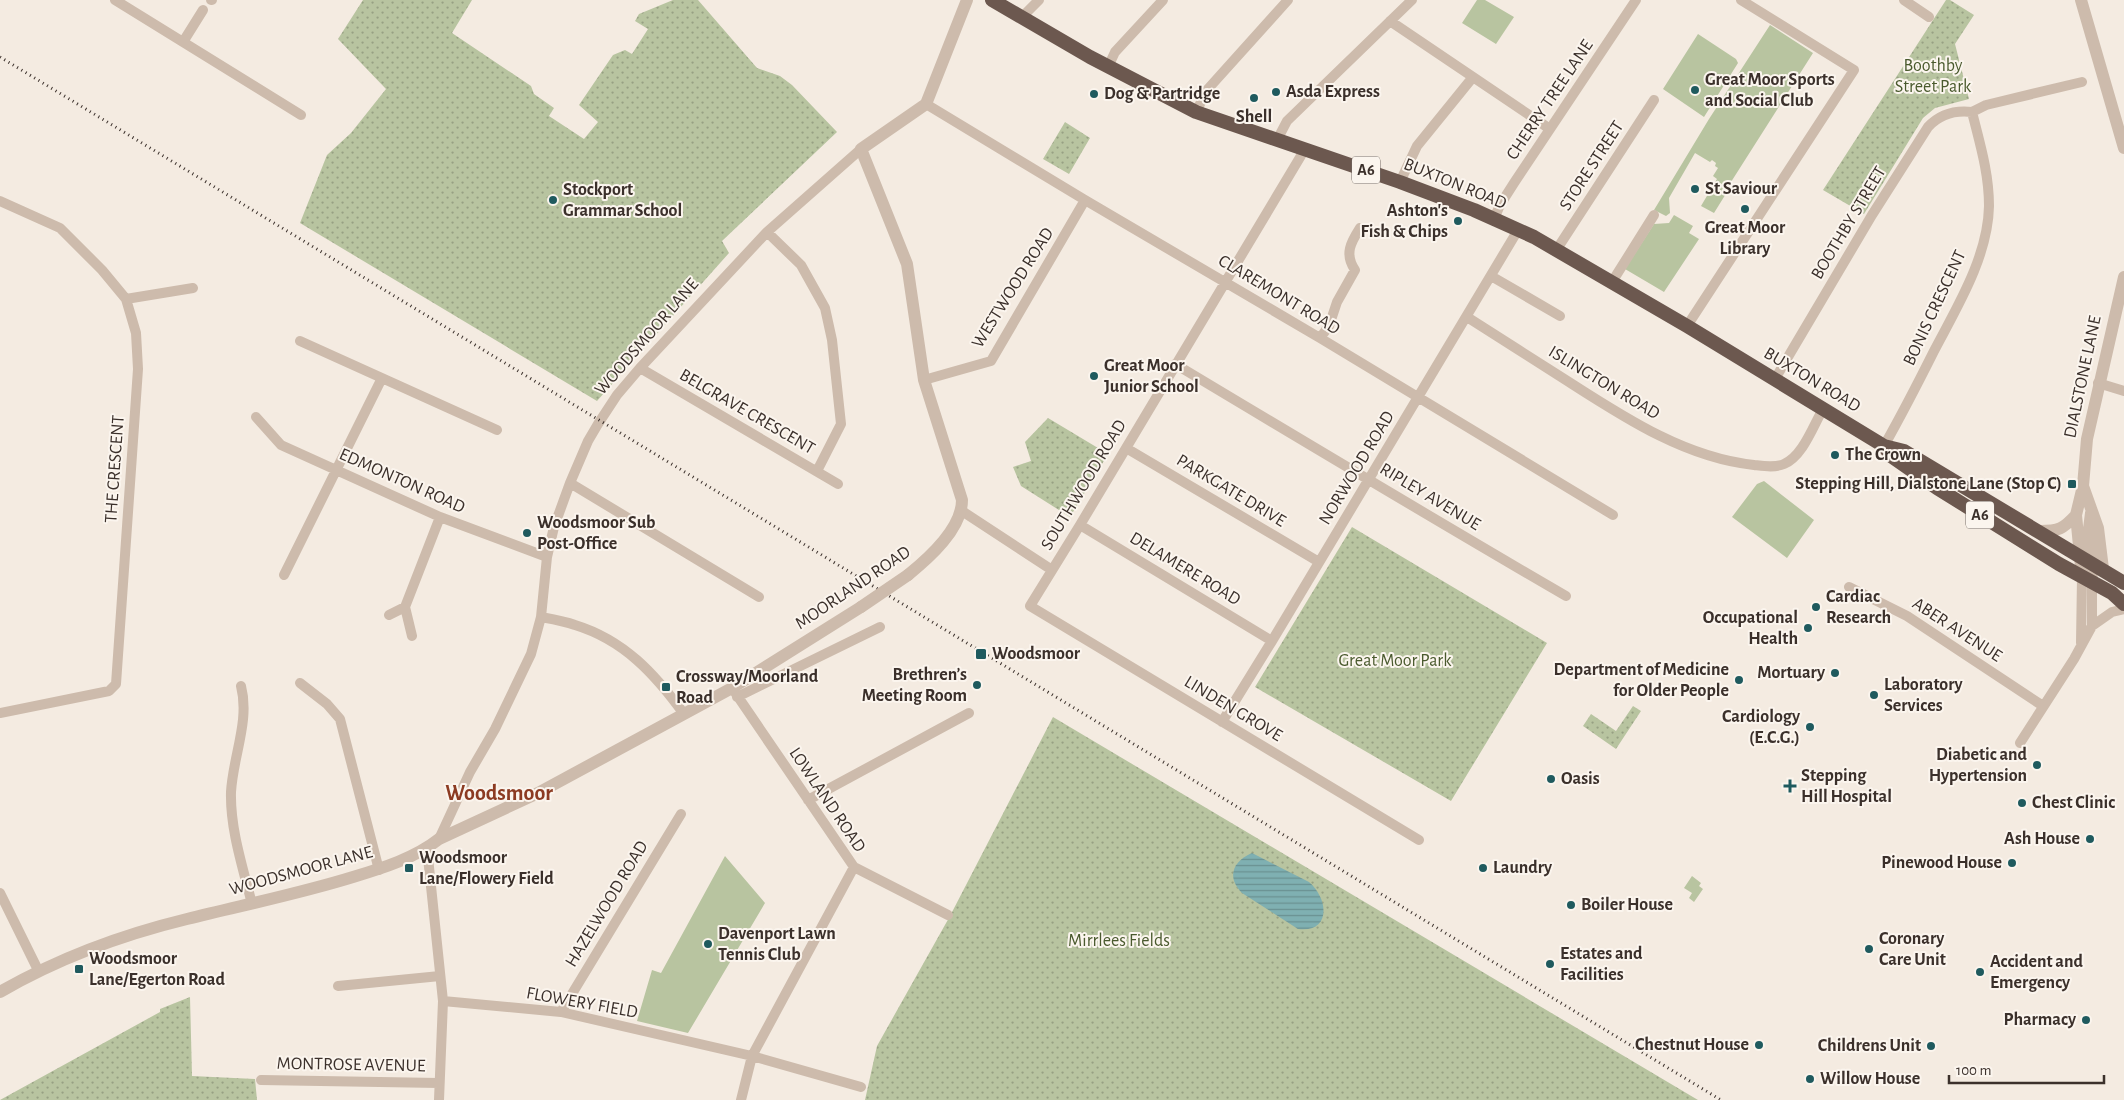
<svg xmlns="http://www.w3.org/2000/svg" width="2124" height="1100" font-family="'Alegreya Sans',sans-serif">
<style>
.green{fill:#b8c4a0}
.park{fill:url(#park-dots)}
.water{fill:url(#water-rules)}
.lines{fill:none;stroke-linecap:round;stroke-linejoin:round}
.minor{stroke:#cdbbac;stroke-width:10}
.tertiary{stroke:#cdbbac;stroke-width:12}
.trunk{stroke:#6c584f;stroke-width:14}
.rail{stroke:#3b302b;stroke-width:3;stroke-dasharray:1 4;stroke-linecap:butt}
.tertiary-bridge{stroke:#cdbbac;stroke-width:12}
.poi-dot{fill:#1f5a5e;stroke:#fbf5ee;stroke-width:2}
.labels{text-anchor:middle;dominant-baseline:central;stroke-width:4;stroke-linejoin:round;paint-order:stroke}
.shield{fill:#fbf5ee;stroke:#756b66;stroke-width:1}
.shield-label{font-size:16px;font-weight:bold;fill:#3b302b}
.park-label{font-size:18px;fill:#4a5a2e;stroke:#fbf5ee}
.poi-label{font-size:18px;font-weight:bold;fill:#3b302b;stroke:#fbf5ee;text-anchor:start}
.street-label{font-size:18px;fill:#3b302b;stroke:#fbf5ee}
.district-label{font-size:22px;font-weight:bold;fill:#8c3b22;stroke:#fbf5ee}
</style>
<defs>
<pattern id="park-dots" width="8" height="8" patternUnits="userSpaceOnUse" patternTransform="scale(1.25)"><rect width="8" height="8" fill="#b8c4a0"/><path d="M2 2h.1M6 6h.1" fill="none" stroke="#97a083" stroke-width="1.8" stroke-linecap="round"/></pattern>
<pattern id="water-rules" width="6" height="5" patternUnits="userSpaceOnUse" patternTransform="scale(1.25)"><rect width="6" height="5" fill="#7fb0b2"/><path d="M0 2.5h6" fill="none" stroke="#699091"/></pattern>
</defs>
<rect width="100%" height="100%" fill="#f4ebe1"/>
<path class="green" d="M 1477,0 L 1485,0 L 1514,17 L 1496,44 L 1462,23 Z
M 1770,25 L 1813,53 L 1731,182 L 1732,184 L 1714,213 L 1701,206 L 1717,179 L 1713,176 L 1718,168 L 1715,166 L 1716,163 L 1712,160 L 1710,162 L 1695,153 L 1669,198 L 1670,213 L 1666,216 L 1654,210 L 1709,119 Z
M 1698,34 L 1736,59 L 1738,63 L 1704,117 L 1663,89 Z
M 1674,215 L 1693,226 L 1689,233 L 1699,239 L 1664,292 L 1625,269 L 1654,224 L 1669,223 Z
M 1764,481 L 1814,520 L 1787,558 L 1732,517 L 1757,484 Z
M 725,856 L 765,903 L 688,1033 L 637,1021 L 652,970 L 661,973 Z
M 1692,876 L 1701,883 L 1699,886 L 1703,889 L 1694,902 L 1689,898 L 1692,893 L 1684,888 Z"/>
<path class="park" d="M 363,0 L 472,0 L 452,33 L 531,86 L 534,94 L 554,108 L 549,116 L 584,139 L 598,122 L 579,105 L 613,55 L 625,50 L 632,54 L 648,29 L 635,21 L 639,14 L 673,0 L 698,0 L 757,68 L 780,76 L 792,85 L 837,132 L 722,241 L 729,253 L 597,401 L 300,223 L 327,155 L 351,133 L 386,89 L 338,39 Z
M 1946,0 L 1950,0 L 1974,15 L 1955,44 L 1969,99 L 1935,108 L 1923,118 L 1864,214 L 1823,190 Z
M 1065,122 L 1090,138 L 1069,174 L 1043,159 Z
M 1048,418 L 1108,454 L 1070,517 L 1021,486 L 1013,467 L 1031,461 L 1025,442 Z
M 1352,527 L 1547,643 L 1451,801 L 1255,687 Z
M 1633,706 L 1641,711 L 1616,749 L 1583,726 L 1591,714 L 1616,731 Z
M 1053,717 L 1698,1100 L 865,1100 L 877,1046 L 950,916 Z
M 190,997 L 192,1076 L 255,1079 L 257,1100 L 0,1100 L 160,1012 L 160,1009 Z"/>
<path class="water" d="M 1252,853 L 1309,882 C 1329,899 1331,933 1298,929 L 1242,893 C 1226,877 1233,861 1252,853 Z"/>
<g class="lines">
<path class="minor" d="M 115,0 L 301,115
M 211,0 L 212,0
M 1904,0 L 1929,17
M 1021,18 L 1039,0
M 1390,21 L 1550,129
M 183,42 L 203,10
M 1108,67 L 1115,52 L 1163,0
M 926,104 L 1085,200 L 1320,338 L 1613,515
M 1196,112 L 1207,90 L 1288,0
M 1277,140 L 1287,121 L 1412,0
M 1305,149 L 1080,525 L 1030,606 L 1419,840
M 1400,182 L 1417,146 L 1473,77
M 0,201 L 60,228 L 102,270 L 126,299 L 136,333 L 138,369 L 116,684 L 109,691 L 0,713
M 1494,219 L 1500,205 L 1514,183 L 1636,0
M 767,232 L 801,265 L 825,308 L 832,340 L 841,424 L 817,471
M 1557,249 L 1654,100
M 1491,276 L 1560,316
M 1612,282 L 1654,215
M 126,299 L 193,288
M 1467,317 C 1501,339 1535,360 1569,382 C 1625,418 1686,458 1754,465 C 1763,466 1775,468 1784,464 C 1803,456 1813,426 1823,409
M 1687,326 L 1854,70 L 1741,0
M 1320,338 L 1329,326 L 1337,302 L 1355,270 C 1344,254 1351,242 1360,228
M 300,341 L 497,430
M 1175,364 C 1305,442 1435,520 1566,596
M 640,368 L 838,484
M 1775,379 L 1872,215 L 1928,127 C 1940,114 1955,110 1972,112
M 924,380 L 991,361 L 1085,200
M 2098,383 L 2124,391
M 256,417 L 281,445 L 440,517 L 547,557
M 1884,446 C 1902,414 1918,383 1934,351 C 1957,307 1988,257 1989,206 C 1989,173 1980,144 1972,112 L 1986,105 L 2082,82
M 1126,448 L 1319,562
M 570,483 L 759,597
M 962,511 L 1052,570
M 1080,525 L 1272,641
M 284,575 L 382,378
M 1849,587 L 1907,616 L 2043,706
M 405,607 L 412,636
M 389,615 L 405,607 L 440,517
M 541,617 C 552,619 564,621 575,625 C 624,640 655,674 684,714
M 2092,626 L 2112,612 L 2124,609
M 2081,643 L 2082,577
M 300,683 L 327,704 L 340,719 L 379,870
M 241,686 C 250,721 233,756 231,792 C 230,829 243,868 252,904
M 732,688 L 854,867 L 948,915
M 737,697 L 880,627
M 1222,722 L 1272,641 L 1518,230
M 2020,743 L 2074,659 L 2092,626 L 2092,582
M 808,800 L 969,713
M 439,839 L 470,772 L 495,729 L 531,654 L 541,617 L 547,557 L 554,527 L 570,483 L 588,441 L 598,424 L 617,395 L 640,368 L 767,232 L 861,149
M 427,848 L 443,1001 L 561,1012 L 752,1056 L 861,1087
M 0,893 L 38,970
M 338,986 L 440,976
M 561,1012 L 681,814
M 261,1080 L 439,1083
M 439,1100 L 443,1001
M 741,1100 L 752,1056 L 854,867"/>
<path class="tertiary" d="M 2081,0 L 2124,148
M 2083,486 L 2098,528 L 2103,569
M 2091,513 L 2089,529 L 2092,582
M 2040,531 C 2059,531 2063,529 2076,515
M 908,575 C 929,558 962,529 962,500 L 924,380 L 907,264 L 861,149 L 926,104 L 967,0
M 2082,577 L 2076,515 L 2083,486 L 2087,439 L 2124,277
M 0,992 C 59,958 121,935 187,919 C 243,905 298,894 353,877 C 383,868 415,858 439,839 L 538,793 L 732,688 L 861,607"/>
<path class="trunk" d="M 992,0 L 1090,57 L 1196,112 L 1400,182 L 1474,210 L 1534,237 L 1687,326 L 1884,446 L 1904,451 L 2124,583
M 1884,446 L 1891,456 L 1937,488 L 2059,564 L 2112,593 L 2124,604"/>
<path class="rail" d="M 0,57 L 1721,1100"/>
<path class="tertiary-bridge" d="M 861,607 L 908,575"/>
</g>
<g class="poi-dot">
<circle cx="1695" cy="90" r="5"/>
<circle cx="1276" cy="92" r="5"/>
<circle cx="1094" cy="94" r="5"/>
<circle cx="1254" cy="98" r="5"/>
<circle cx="1695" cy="189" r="5"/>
<circle cx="553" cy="200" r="5"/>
<circle cx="1745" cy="209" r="5"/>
<circle cx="1458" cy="221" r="5"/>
<circle cx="1094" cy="376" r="5"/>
<circle cx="1835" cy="455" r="5"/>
<rect x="2067" y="479" width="10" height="10" rx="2.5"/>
<circle cx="527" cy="533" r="5"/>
<circle cx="1816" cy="607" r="5"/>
<circle cx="1808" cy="628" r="5"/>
<rect x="975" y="648" width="12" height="12" rx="2.5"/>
<circle cx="1835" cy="673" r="5"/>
<circle cx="1739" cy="680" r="5"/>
<circle cx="977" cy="685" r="5"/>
<rect x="661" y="682" width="10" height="10" rx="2.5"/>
<circle cx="1874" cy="695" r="5"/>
<circle cx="1810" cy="727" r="5"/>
<circle cx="2037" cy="765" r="5"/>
<circle cx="1551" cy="779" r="5"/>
<path d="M1787.5 778.5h5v5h5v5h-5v5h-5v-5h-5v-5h5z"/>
<circle cx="2022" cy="803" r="5"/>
<circle cx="2090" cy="839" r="5"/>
<circle cx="2012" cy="863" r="5"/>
<rect x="404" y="863" width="10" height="10" rx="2.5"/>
<circle cx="1483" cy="868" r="5"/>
<circle cx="1571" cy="905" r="5"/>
<circle cx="708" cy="944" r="5"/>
<circle cx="1869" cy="949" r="5"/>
<circle cx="1550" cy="964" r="5"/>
<rect x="74" y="964" width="10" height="10" rx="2.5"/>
<circle cx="1980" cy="972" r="5"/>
<circle cx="2086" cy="1020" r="5"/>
<circle cx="1759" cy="1045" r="5"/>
<circle cx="1931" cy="1046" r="5"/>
<circle cx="1810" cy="1079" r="5"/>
</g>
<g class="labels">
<g class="shield">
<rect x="1352" y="156.5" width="28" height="27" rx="4"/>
<rect x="1966" y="501.5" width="28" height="27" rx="4"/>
</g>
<g class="shield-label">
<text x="1366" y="170">A6</text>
<text x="1980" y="515">A6</text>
</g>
<g class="park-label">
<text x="1933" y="66">Boothby<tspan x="1933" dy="21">Street Park</tspan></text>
<text x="1395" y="661">Great Moor Park</text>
<text x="1119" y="941">Mirrlees Fields</text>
</g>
<g class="poi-label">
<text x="1705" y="80">Great Moor Sports<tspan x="1705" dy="21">and Social Club</tspan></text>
<text x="1286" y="92">Asda Express</text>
<text x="1104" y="94">Dog &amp; Partridge</text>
<text x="1254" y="117" text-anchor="middle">Shell</text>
<text x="1705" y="189">St Saviour</text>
<text x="563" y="190">Stockport<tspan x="563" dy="21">Grammar School</tspan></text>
<text x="1448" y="211" text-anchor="end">Ashton's<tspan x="1448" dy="21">Fish &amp; Chips</tspan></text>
<text x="1745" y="228" text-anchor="middle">Great Moor<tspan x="1745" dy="21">Library</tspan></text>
<text x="1104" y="366">Great Moor<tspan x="1104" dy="21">Junior School</tspan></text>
<text x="1845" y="455">The Crown</text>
<text x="2062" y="484" text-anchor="end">Stepping Hill, Dialstone Lane (Stop C)</text>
<text x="537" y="523">Woodsmoor Sub<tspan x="537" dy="21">Post-Office</tspan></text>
<text x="1826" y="597">Cardiac<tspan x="1826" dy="21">Research</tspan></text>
<text x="1798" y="618" text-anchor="end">Occupational<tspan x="1798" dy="21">Health</tspan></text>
<text x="992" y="654">Woodsmoor</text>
<text x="1729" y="670" text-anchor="end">Department of Medicine<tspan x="1729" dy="21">for Older People</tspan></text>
<text x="1825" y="673" text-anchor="end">Mortuary</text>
<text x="967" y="675" text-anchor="end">Brethren’s<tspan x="967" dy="21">Meeting Room</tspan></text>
<text x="676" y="677">Crossway/Moorland<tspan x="676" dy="21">Road</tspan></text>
<text x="1884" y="685">Laboratory<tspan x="1884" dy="21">Services</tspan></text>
<text x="1800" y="717" text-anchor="end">Cardiology<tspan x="1800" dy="21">(E.C.G.)</tspan></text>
<text x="2027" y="755" text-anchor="end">Diabetic and<tspan x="2027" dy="21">Hypertension</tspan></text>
<text x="1801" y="776">Stepping<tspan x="1801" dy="21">Hill Hospital</tspan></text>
<text x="1561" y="779">Oasis</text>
<text x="2032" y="803">Chest Clinic</text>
<text x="2080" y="839" text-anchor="end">Ash House</text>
<text x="419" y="858">Woodsmoor<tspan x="419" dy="21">Lane/Flowery Field</tspan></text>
<text x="2002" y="863" text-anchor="end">Pinewood House</text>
<text x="1493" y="868">Laundry</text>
<text x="1581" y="905">Boiler House</text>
<text x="718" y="934">Davenport Lawn<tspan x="718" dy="21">Tennis Club</tspan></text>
<text x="1879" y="939">Coronary<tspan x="1879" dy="21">Care Unit</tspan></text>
<text x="1560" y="954">Estates and<tspan x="1560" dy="21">Facilities</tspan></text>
<text x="89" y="959">Woodsmoor<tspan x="89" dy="21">Lane/Egerton Road</tspan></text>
<text x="1990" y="962">Accident and<tspan x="1990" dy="21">Emergency</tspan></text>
<text x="2076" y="1020" text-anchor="end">Pharmacy</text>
<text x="1749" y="1045" text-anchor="end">Chestnut House</text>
<text x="1921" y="1046" text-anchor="end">Childrens Unit</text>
<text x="1820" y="1079">Willow House</text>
</g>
<g class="street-label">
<text transform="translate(1550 100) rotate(-56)">CHERRY TREE LANE</text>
<text transform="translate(1592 166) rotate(-57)">STORE STREET</text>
<text transform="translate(1455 184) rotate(22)">BUXTON ROAD</text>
<text transform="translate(1849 223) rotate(-59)">BOOTHBY STREET</text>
<text transform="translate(1013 288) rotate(-58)">WESTWOOD ROAD</text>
<text transform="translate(1279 295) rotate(31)">CLAREMONT ROAD</text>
<text transform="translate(1935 308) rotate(-65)">BONIS CRESCENT</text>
<text transform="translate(647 337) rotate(-49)">WOODSMOOR LANE</text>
<text transform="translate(2083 377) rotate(-78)">DIALSTONE LANE</text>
<text transform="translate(1812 380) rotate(31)">BUXTON ROAD</text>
<text transform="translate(1604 383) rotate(31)">ISLINGTON ROAD</text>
<text transform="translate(747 412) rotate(30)">BELGRAVE CRESCENT</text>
<text transform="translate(1357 468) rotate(-59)">NORWOOD ROAD</text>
<text transform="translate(115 469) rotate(-86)">THE CRESCENT</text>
<text transform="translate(402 481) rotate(24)">EDMONTON ROAD</text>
<text transform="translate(1084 485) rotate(-59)">SOUTHWOOD ROAD</text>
<text transform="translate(1231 491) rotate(31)">PARKGATE DRIVE</text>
<text transform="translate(1430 497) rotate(31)">RIPLEY AVENUE</text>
<text transform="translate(1185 569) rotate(31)">DELAMERE ROAD</text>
<text transform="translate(853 588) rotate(-34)">MOORLAND ROAD</text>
<text transform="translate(1957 630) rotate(33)">ABER AVENUE</text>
<text transform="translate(1233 709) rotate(31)">LINDEN GROVE</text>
<text transform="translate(827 800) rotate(56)">LOWLAND ROAD</text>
<text transform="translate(301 871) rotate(-15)">WOODSMOOR LANE</text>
<text transform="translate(607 904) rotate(-59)">HAZELWOOD ROAD</text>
<text transform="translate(582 1003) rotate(10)">FLOWERY FIELD</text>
<text transform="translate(351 1065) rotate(1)">MONTROSE AVENUE</text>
</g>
<g class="district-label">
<text x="499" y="793">Woodsmoor</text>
</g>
</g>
<path d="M1949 1075v8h155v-8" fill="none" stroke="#3b302b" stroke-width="2.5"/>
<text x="1956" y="1075" font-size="15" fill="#3b302b" stroke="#fbf5ee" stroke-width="4" paint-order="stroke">100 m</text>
</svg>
